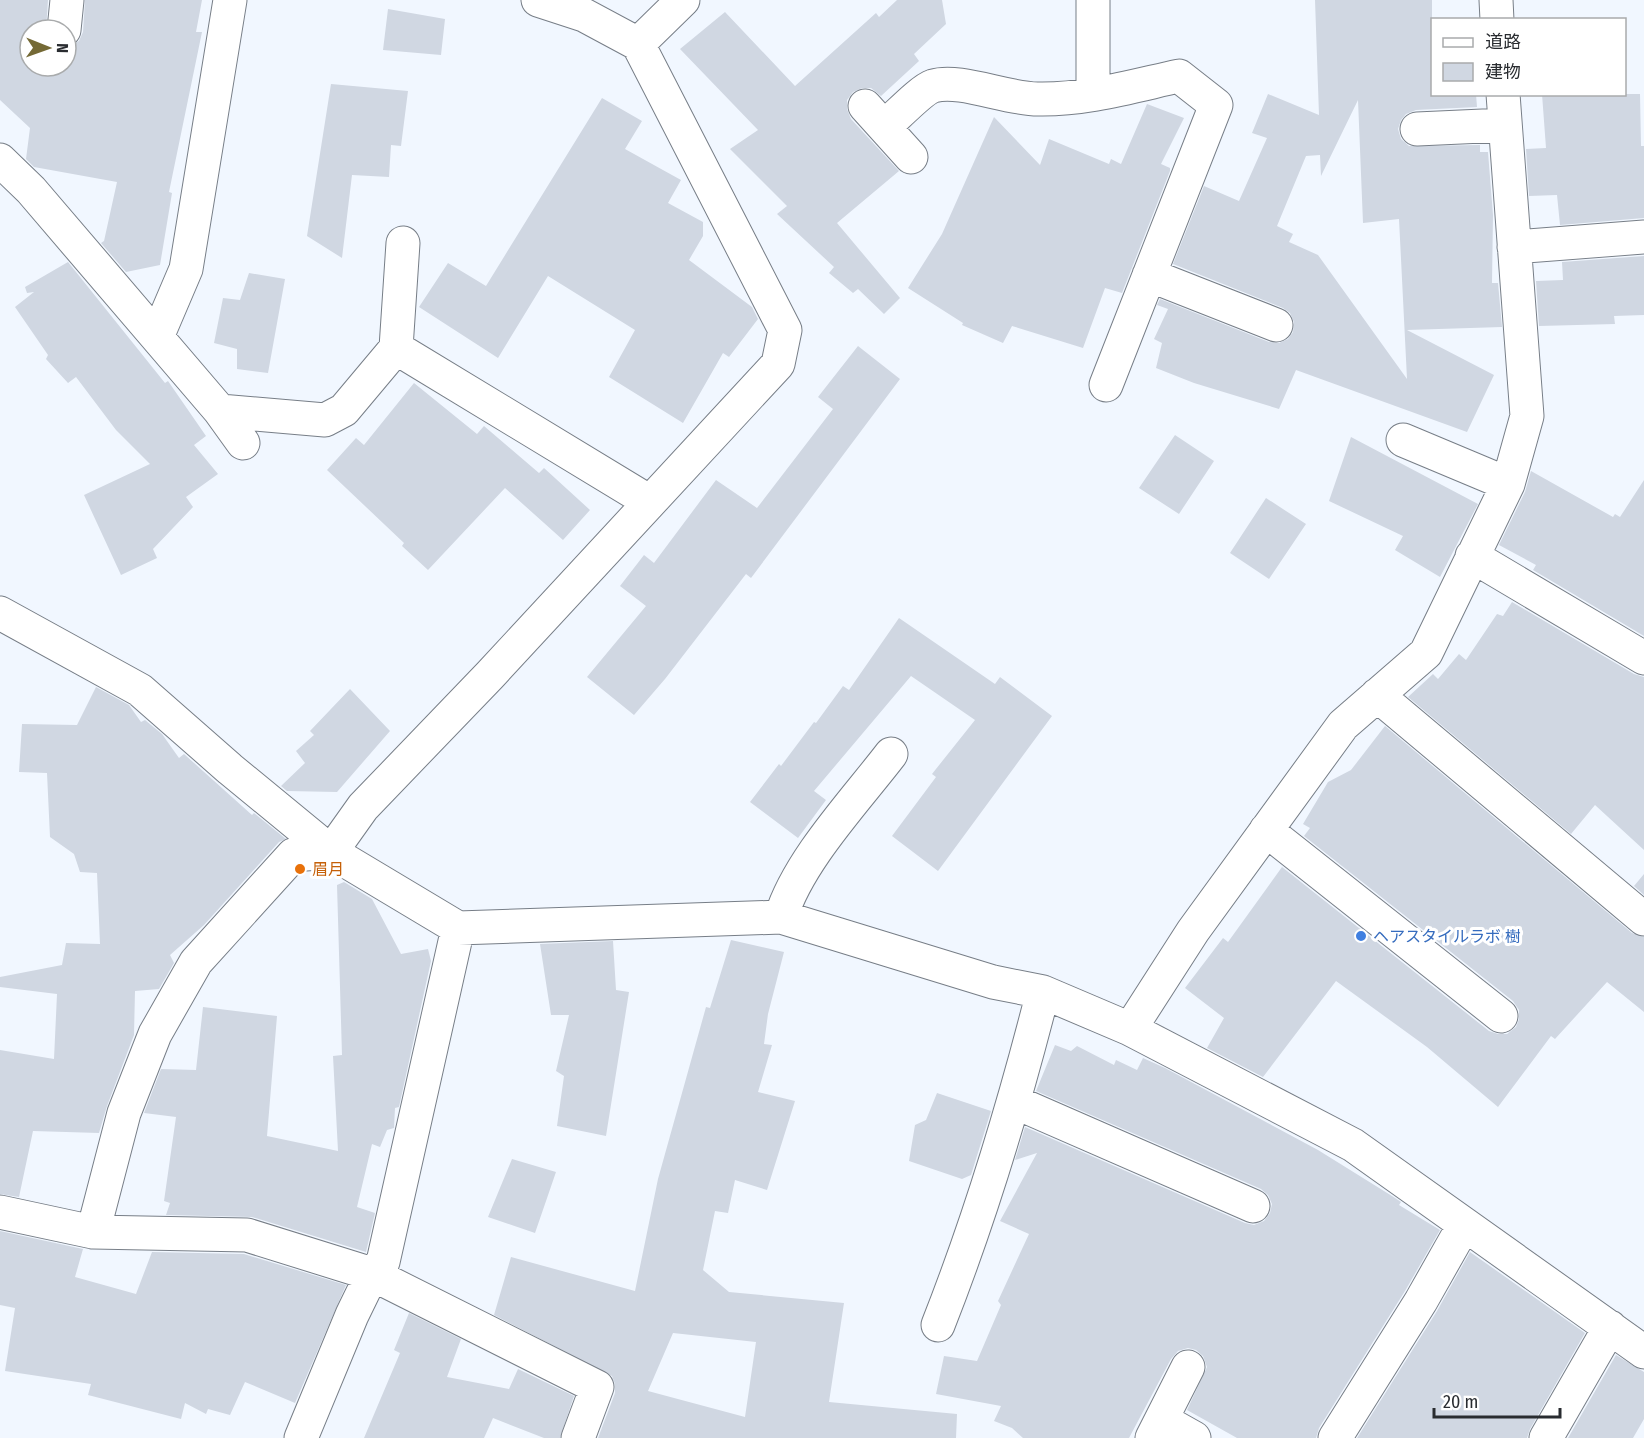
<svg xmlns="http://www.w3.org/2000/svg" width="1644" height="1438" font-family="'Fira Sans Condensed','Noto Sans JP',sans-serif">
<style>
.building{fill:#d0d7e2;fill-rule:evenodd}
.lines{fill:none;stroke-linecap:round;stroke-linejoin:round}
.street-casing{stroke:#777e87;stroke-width:35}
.street{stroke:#fff;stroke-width:33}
.food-dot{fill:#e8710a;stroke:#fff;stroke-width:2}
.shop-dot{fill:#3f7fe0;stroke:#fff;stroke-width:2}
.labels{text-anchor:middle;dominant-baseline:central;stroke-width:6;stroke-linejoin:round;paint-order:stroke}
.food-label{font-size:16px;fill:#c56008;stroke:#fff;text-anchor:start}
.shop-label{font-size:16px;fill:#366cbe;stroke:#fff;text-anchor:start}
</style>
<rect width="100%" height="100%" fill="#f1f7ff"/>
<path class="building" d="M 0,0 L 48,0 L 46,30 L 30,30 L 30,66 L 66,66 L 66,48 L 79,41 L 83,32 L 85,0 L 202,0 L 196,32 L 202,32 L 169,192 L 172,193 L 160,265 L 126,272 L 101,243 L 104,241 L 117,182 L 34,167 L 26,159 L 30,128 L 0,100 Z
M 897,0 L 942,0 L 946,24 L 914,54 L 919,61 L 881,96 L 871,88 L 862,88 L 853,92 L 847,100 L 847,109 L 851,119 L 899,171 L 837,223 L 900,298 L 884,314 L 858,289 L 853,293 L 829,273 L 834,267 L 777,214 L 787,206 L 730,149 L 758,130 L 680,49 L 725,12 L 795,86 L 876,13 L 879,17 Z
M 1315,0 L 1432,0 L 1432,94 L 1476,94 L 1477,107 L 1416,110 L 1406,114 L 1401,120 L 1398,129 L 1401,139 L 1409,146 L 1480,145 L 1480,152 L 1488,152 L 1493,215 L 1492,283 L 1498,283 L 1502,327 L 1407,330 L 1494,375 L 1467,432 L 1296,370 L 1279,409 L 1194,383 L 1156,368 L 1162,343 L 1154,339 L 1168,309 L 1157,305 L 1160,299 L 1269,342 L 1279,343 L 1288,339 L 1293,332 L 1294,322 L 1290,313 L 1283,308 L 1173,264 L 1204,186 L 1239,201 L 1267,138 L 1252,133 L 1268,94 L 1319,115 ZM 1358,100 L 1363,223 L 1399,219 L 1407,379 L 1318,255 L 1289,242 L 1293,234 L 1277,226 L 1306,156 L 1320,155 L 1321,176 Z
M 388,9 L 445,19 L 441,55 L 383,50 Z
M 331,84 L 408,91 L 401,146 L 391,145 L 389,177 L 352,175 L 342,258 L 307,236 Z
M 1542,94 L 1640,94 L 1641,146 L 1644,146 L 1644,218 L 1560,225 L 1557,195 L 1529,196 L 1526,149 L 1546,148 Z
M 602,98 L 642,121 L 625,149 L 681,180 L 668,203 L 703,222 L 703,236 L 689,260 L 752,307 L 758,319 L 729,357 L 723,353 L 683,423 L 609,377 L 635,330 L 548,276 L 498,358 L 419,307 L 448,263 L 486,286 Z
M 1147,104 L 1184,118 L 1161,164 L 1170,168 L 1170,171 L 1122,293 L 1105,288 L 1083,348 L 1012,326 L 1003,343 L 962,325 L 963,323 L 908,288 L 942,234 L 994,117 L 1040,165 L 1049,139 L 1109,164 L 1111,159 L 1121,164 Z
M 1644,256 L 1644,315 L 1614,316 L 1615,324 L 1539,326 L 1536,281 L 1563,280 L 1562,262 Z
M 68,262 L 165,383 L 168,381 L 206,436 L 194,445 L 218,474 L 186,497 L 193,507 L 153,549 L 157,558 L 121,575 L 84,495 L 150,464 L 116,430 L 76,377 L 68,383 L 46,359 L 48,355 L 15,307 L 34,292 L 27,293 L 25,287 Z
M 249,273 L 285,279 L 268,373 L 237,369 L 237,349 L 214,343 L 223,298 L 240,300 Z
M 858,346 L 900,379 L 751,578 L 746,574 L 665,679 L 634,715 L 587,677 L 646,606 L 620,586 L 644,555 L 654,563 L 716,480 L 757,508 L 833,409 L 818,397 Z
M 414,383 L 477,434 L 484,426 L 539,473 L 544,468 L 590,510 L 563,540 L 505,488 L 428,570 L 402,546 L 404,543 L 327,470 L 356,438 L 364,445 Z
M 1175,435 L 1214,461 L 1179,514 L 1139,488 Z
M 1351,437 L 1478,504 L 1440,577 L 1395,550 L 1403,536 L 1329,501 Z
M 1531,471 L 1613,517 L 1615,514 L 1620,517 L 1644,480 L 1644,636 L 1533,570 L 1536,565 L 1499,545 L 1525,492 Z
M 1266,498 L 1306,524 L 1269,579 L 1230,553 Z
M 1512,602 L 1634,674 L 1644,677 L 1644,850 L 1595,805 L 1571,834 L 1408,697 L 1433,674 L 1438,679 L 1459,654 L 1466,660 L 1497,614 L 1503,616 Z
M 899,618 L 995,684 L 1000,677 L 1052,716 L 938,871 L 892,836 L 936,777 L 932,774 L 975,720 L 911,676 L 814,791 L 826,800 L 798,838 L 750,802 L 779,764 L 781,766 L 814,722 L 816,723 L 843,686 L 849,690 Z
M 96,687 L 129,705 L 141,722 L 145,720 L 162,734 L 179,758 L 184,754 L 252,815 L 254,813 L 286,839 L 279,842 L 204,925 L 170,955 L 174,963 L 159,989 L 135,991 L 134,1035 L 107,1106 L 99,1133 L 33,1131 L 19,1197 L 0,1194 L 0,1050 L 54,1059 L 57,994 L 0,987 L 0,977 L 62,965 L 66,943 L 100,944 L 97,873 L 80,872 L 74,854 L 50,837 L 47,773 L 19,772 L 22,724 L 77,725 Z
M 350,689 L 390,731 L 337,792 L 287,791 L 281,786 L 305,763 L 296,751 L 314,735 L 310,731 Z
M 1385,726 L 1632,933 L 1644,937 L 1644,1012 L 1607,982 L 1555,1039 L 1551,1036 L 1498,1107 L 1427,1047 L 1336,981 L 1263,1077 L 1207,1048 L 1224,1018 L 1185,988 L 1223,938 L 1228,942 L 1282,867 L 1489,1031 L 1498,1034 L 1507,1034 L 1516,1027 L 1519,1019 L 1519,1010 L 1513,1001 L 1304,836 L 1310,828 L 1303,824 L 1328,782 L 1351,770 Z
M 1644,874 L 1644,895 L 1634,886 Z
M 344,882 L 372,899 L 401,954 L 428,949 L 431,961 L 399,1107 L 395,1108 L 394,1128 L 387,1130 L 380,1147 L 372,1144 L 357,1207 L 375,1213 L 366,1252 L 252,1217 L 166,1215 L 170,1203 L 164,1201 L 176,1117 L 144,1113 L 161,1069 L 196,1070 L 203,1007 L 277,1016 L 267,1136 L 338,1151 L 333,1056 L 342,1055 L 337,885 Z
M 731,940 L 784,952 L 768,1014 L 764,1044 L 772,1045 L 758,1092 L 795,1101 L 767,1190 L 735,1180 L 728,1213 L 715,1211 L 703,1270 L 729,1292 L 844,1303 L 829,1402 L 957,1414 L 956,1438 L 598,1438 L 615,1393 L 615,1384 L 612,1376 L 494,1315 L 511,1257 L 635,1291 L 658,1179 L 706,1007 L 710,1008 ZM 673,1333 L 756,1342 L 745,1417 L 648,1391 Z
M 613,941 L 616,990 L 629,992 L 606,1136 L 557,1126 L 564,1076 L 556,1071 L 569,1015 L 551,1015 L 540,944 Z
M 1055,1045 L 1071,1051 L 1077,1046 L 1114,1065 L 1116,1060 L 1137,1070 L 1143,1058 L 1165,1068 L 1318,1150 L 1392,1196 L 1401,1202 L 1399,1205 L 1440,1230 L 1405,1291 L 1319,1428 L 1316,1438 L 1237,1438 L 1187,1410 L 1207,1367 L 1203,1356 L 1196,1350 L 1188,1348 L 1178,1351 L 1171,1359 L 1129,1438 L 1023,1438 L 1012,1428 L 994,1421 L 1001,1406 L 936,1394 L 944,1356 L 977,1361 L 1001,1305 L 998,1301 L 1029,1234 L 1000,1221 L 1037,1153 L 1015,1160 L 1025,1127 L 1245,1223 L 1254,1225 L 1264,1221 L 1270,1213 L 1272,1204 L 1268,1195 L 1261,1189 L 1036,1091 Z
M 937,1093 L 991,1111 L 971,1175 L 962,1179 L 909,1161 L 915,1125 L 926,1120 Z
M 512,1159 L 556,1172 L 535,1233 L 488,1217 Z
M 0,1231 L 83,1249 L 75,1277 L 136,1294 L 152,1252 L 244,1254 L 346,1285 L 295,1403 L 245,1382 L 230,1415 L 208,1409 L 206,1414 L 185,1403 L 181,1419 L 88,1395 L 91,1384 L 5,1371 L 15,1308 L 0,1305 Z
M 1470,1252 L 1585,1333 L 1530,1429 L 1527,1438 L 1357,1438 L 1437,1311 Z
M 409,1313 L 461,1339 L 447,1377 L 509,1389 L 518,1369 L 574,1396 L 560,1438 L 544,1438 L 493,1418 L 484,1438 L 364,1438 L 400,1353 L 394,1350 Z
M 1616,1355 L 1644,1372 L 1644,1419 L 1633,1438 L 1568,1438 Z"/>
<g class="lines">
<defs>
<path id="street" d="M 1093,0 L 1093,94
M 1496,0 L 1497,20
M 64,30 L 67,0
M 638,44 L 683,0
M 865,106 L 911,157
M 884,127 C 895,118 921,90 933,86 C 960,78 1006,99 1038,99 C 1085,100 1133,86 1179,76 L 1216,105 L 1106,385
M 1417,129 L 1505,125
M 0,160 L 31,190 L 220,411 L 243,443
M 1514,247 L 1644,237
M 1149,275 L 1276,325
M 157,337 L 186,269 L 230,0
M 396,348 L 650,502
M 220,411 L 325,420 L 344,410 L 396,348 L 403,243
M 1403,440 L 1508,484
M 1472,556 L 1644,658
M 0,613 L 140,690 L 230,769 L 331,852 L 458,928 L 781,917 L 993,982 L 1043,992 L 1130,1029 L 1353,1145 L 1644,1352
M 1377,695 L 1644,919
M 1266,830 L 1501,1016
M 781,917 C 798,861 855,801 891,754
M 458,928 L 383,1262 L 372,1274 L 597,1387 L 578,1438
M 1130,1029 L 1193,931 L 1343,725 L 1426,653 L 1508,484 L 1527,416 L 1503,94
M 1015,1102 L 1253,1206
M 0,1212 L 93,1232 L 247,1235 L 372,1274 L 352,1315 L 301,1438
M 93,1232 L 124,1113 L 155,1034 L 196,962 L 293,855 L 331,852 L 363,807 L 490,675 L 778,364 L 785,330 L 638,44 L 584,15 L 538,0
M 938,1325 C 981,1216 1014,1106 1043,992
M 1162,1420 L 1194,1438
M 1152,1438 L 1188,1367
M 1335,1438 L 1421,1301 L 1464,1225
M 1546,1438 L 1610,1327"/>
</defs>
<use href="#street" class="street-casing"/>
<use href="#street" class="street"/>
</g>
<circle class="food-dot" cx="300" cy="869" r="6"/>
<circle class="shop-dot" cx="1361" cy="936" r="6"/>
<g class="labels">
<g class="food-label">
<text x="312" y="869">眉月</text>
</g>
<g class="shop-label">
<text x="1373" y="936">ヘアスタイルラボ 樹</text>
</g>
</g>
<rect x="1431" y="18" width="195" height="78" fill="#ffffff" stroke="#a9abac" stroke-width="1.5"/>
<rect x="1443" y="38" width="30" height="9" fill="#ffffff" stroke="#a9abac" stroke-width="1.5"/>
<text x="1485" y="48" font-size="18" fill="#292c30">道路</text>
<rect x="1443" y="63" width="30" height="18" fill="#d0d7e2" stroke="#a9abac" stroke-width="1.5"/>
<text x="1485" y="78" font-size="18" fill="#292c30">建物</text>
<g transform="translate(48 48) rotate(91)"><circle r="28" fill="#ffffff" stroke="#a9abac" stroke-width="1.5"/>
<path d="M0-4.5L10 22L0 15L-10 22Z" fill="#746935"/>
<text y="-9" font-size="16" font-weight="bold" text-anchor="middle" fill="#292c30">N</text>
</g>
<path d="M1434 1408v9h126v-9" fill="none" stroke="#292c30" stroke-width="3"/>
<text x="1443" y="1408" font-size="18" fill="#292c30" stroke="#ffffff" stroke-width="4.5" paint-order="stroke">20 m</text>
</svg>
